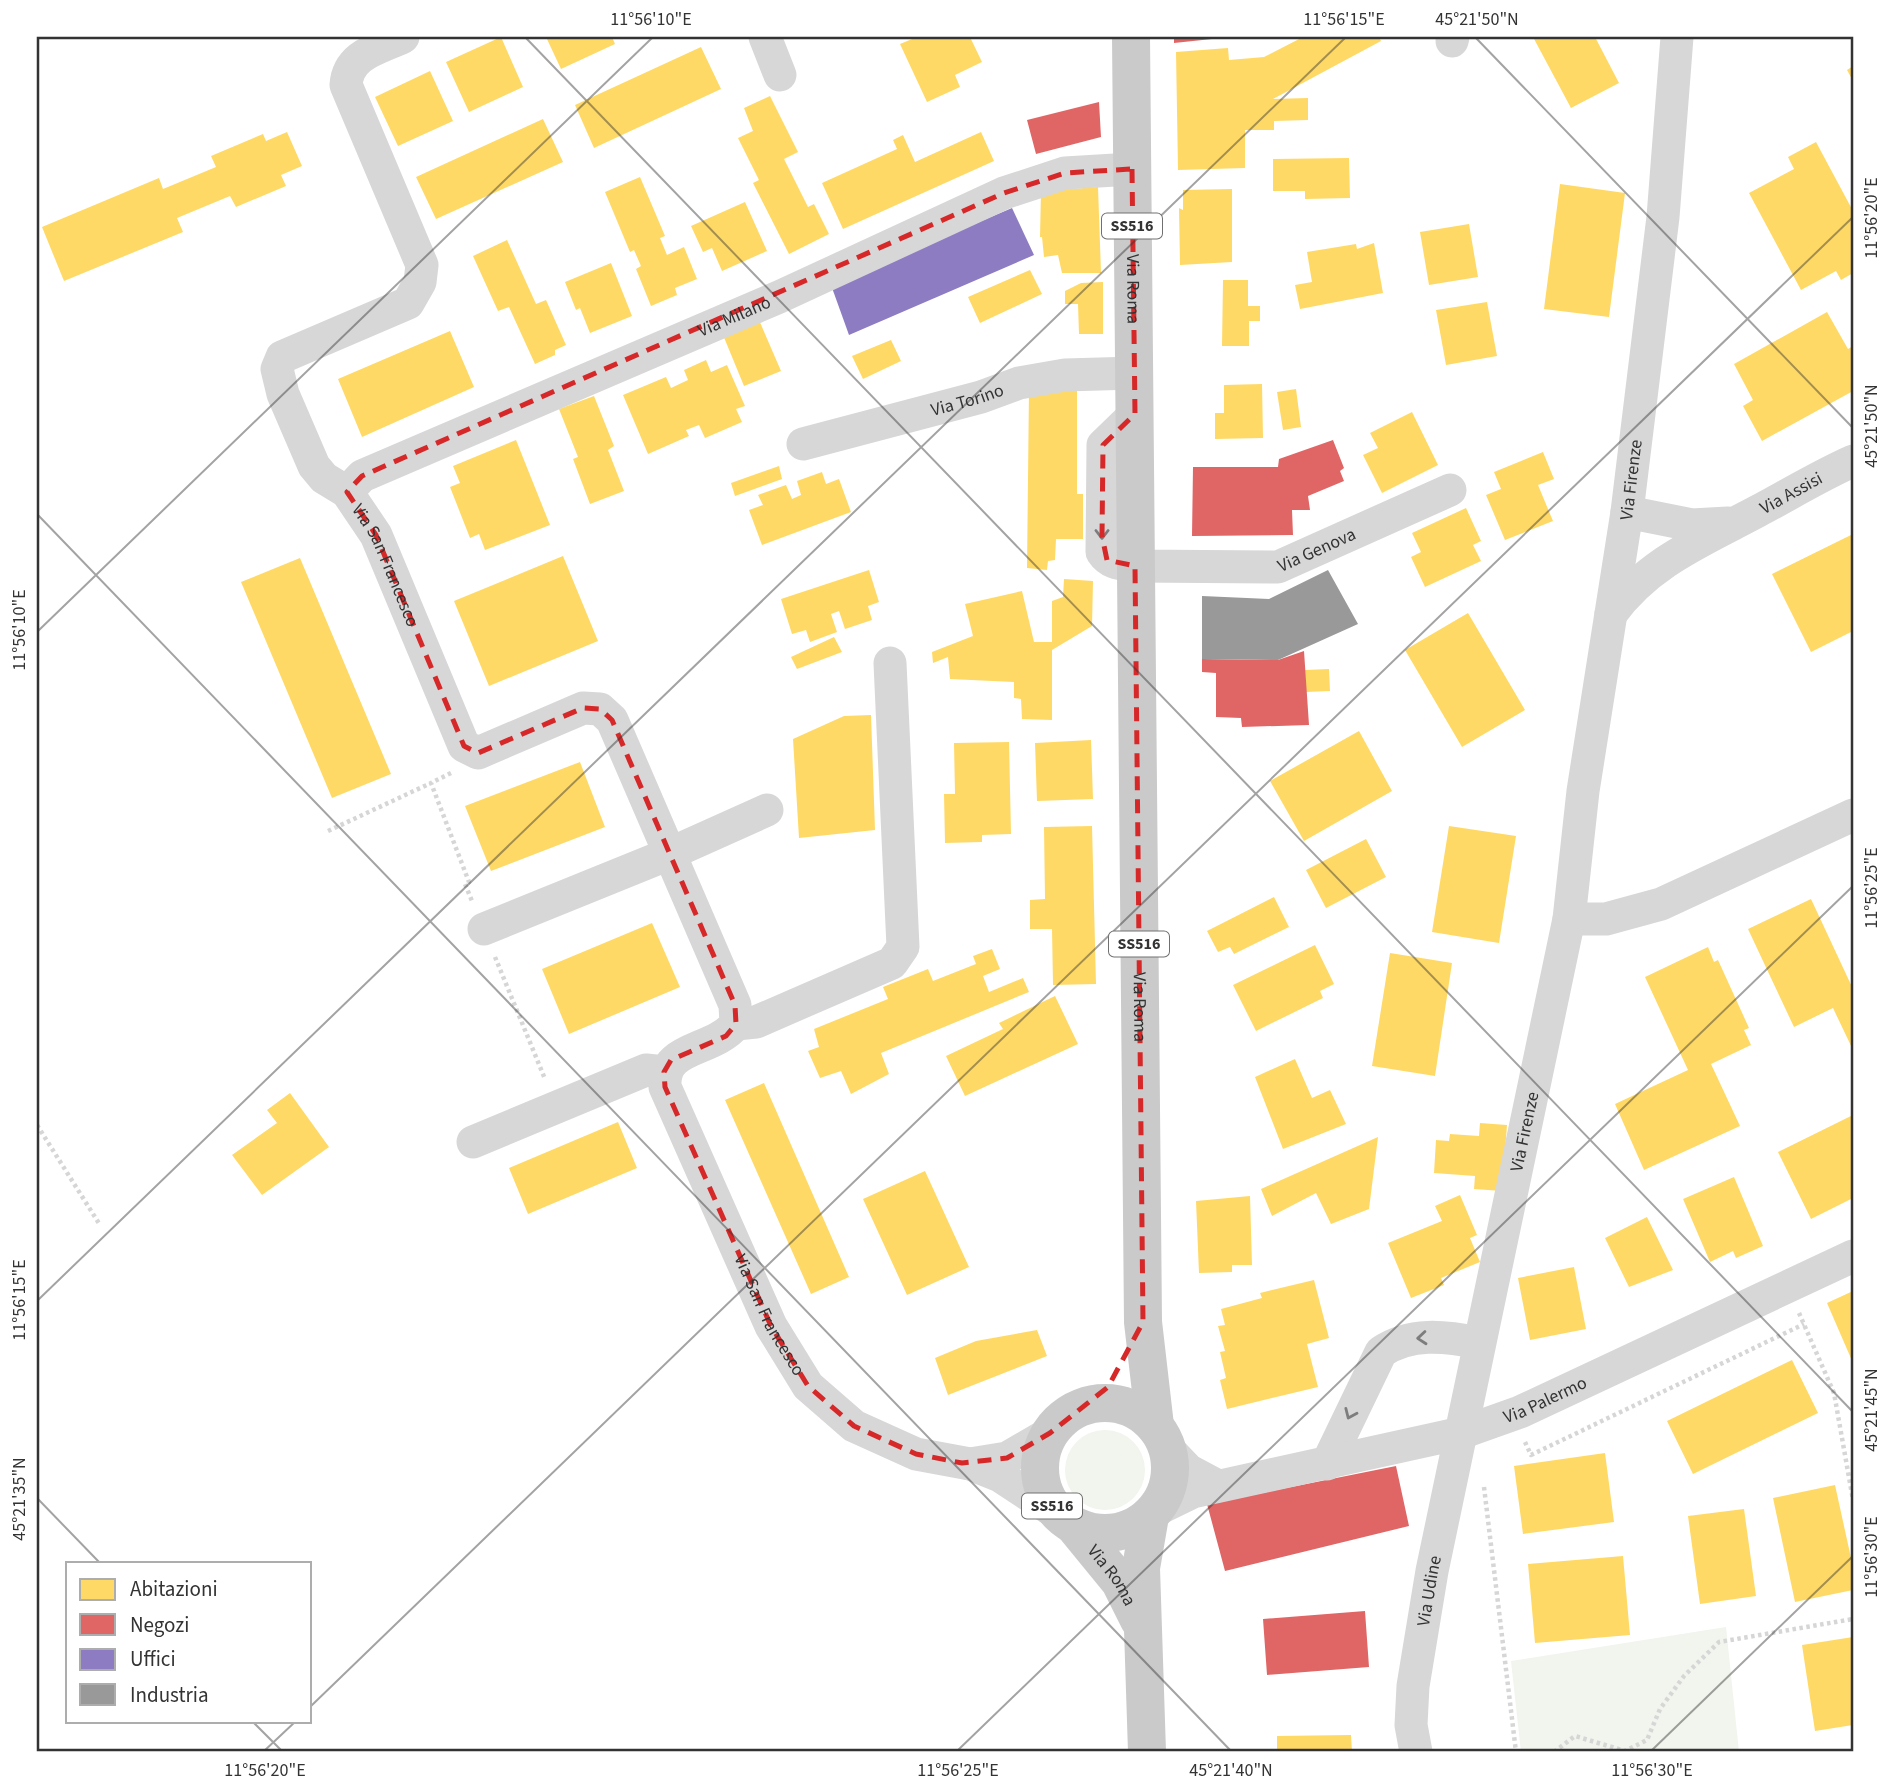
<svg xmlns="http://www.w3.org/2000/svg" width="1890" height="1789" font-family="'Source Sans 3',sans-serif">
<style>
.green{fill:#f1f5ed}
.homes{fill:#ffd966}
.shops{fill:#e06666}
.offices{fill:#8e7cc3}
.industry{fill:#999}
.lines{fill:none;stroke-linecap:round;stroke-linejoin:round}
.path{stroke:#d6d6d6;stroke-width:4.5;stroke-dasharray:3.5 3.5;stroke-linecap:butt}
.minor{stroke:#d7d7d7;stroke-width:33}
.major{stroke:#cacaca;stroke-width:38}
.oneway{stroke:#7d7d7d}
.marked{fill:none;stroke:#d62828;stroke-width:5;stroke-dasharray:14 9;stroke-linejoin:round}
.ticks{fill:none;stroke:#333;stroke-width:2;stroke-opacity:0.45}
.labels{text-anchor:middle;dominant-baseline:central;stroke-width:7;stroke-linejoin:round;paint-order:stroke}
.shield{fill:#fff;stroke:#707070;stroke-width:2}
.shield-label{font-size:16px;font-weight:bold;fill:#333}
.street-label{font-size:18px;fill:#333;stroke:#fff}
.neatline{fill:none;stroke:#333;stroke-width:2.5}
.ticks-label{font-size:18px;text-anchor:middle;fill:#333}
</style>
<rect width="100%" height="100%" fill="#fff"/>
<path class="green" d="M1065 1470a40 40 0 1 1 80 0a40 40 0 1 1-80 0Z
M 1726,1627 L 1739,1752 L 1521,1752 L 1511,1661 Z"/>
<path class="homes" d="M 501,37 L 523,87 L 469,112 L 446,62 Z
M 546,37 L 612,37 L 615,44 L 561,69 Z
M 917,37 L 970,37 L 982,62 L 955,75 L 960,87 L 927,102 L 900,44 Z
M 1303,37 L 1379,37 L 1381,41 L 1273,99 L 1308,98 L 1308,120 L 1274,121 L 1274,130 L 1245,130 L 1245,168 L 1178,170 L 1176,52 L 1228,48 L 1229,60 L 1264,57 Z
M 1533,37 L 1595,37 L 1619,83 L 1571,108 Z
M 701,47 L 721,89 L 594,148 L 575,105 Z
M 1853,66 L 1853,81 L 1847,70 Z
M 430,71 L 453,121 L 398,146 L 375,97 Z
M 770,96 L 798,152 L 784,159 L 808,207 L 814,204 L 829,234 L 789,254 L 753,183 L 759,180 L 738,138 L 753,131 L 744,108 Z
M 543,119 L 563,162 L 436,219 L 416,177 Z
M 287,132 L 302,166 L 281,175 L 286,186 L 236,207 L 230,196 L 177,218 L 183,232 L 64,281 L 42,227 L 159,178 L 163,189 L 216,167 L 211,156 L 263,134 L 266,141 Z
M 981,132 L 994,161 L 843,229 L 822,183 L 897,149 L 893,140 L 903,135 L 915,162 Z
M 1816,142 L 1853,211 L 1853,273 L 1841,280 L 1836,271 L 1801,290 L 1749,193 L 1794,169 L 1788,157 Z
M 1349,158 L 1350,198 L 1305,199 L 1305,191 L 1273,191 L 1273,159 Z
M 640,177 L 665,236 L 660,238 L 667,255 L 684,247 L 697,279 L 675,288 L 677,295 L 651,306 L 636,269 L 641,266 L 634,250 L 630,252 L 605,192 Z
M 1560,184 L 1625,193 L 1609,317 L 1544,309 Z
M 1098,187 L 1101,273 L 1062,273 L 1058,255 L 1044,257 L 1042,237 L 1040,237 L 1041,191 Z
M 1232,189 L 1232,262 L 1180,265 L 1179,208 L 1183,210 L 1183,190 Z
M 745,202 L 767,251 L 722,271 L 712,248 L 703,252 L 691,226 Z
M 1469,224 L 1478,277 L 1429,285 L 1420,232 Z
M 507,240 L 536,304 L 546,300 L 566,345 L 555,350 L 555,355 L 535,364 L 509,307 L 498,311 L 473,256 Z
M 1374,243 L 1383,293 L 1300,309 L 1295,285 L 1312,282 L 1307,252 L 1356,244 L 1357,249 Z
M 611,263 L 632,316 L 590,333 L 580,308 L 576,310 L 565,282 Z
M 1030,270 L 1042,294 L 980,323 L 968,297 Z
M 1223,280 L 1248,280 L 1248,306 L 1260,306 L 1260,321 L 1249,321 L 1249,346 L 1222,346 Z
M 1103,282 L 1103,334 L 1079,334 L 1078,304 L 1065,304 L 1065,291 L 1081,283 Z
M 1487,302 L 1497,356 L 1446,365 L 1436,310 Z
M 1827,312 L 1848,349 L 1853,346 L 1853,391 L 1762,441 L 1743,406 L 1753,400 L 1734,364 Z
M 759,320 L 781,371 L 744,386 L 723,335 Z
M 450,331 L 474,387 L 362,437 L 338,379 Z
M 891,340 L 901,361 L 863,379 L 852,356 Z
M 706,360 L 711,372 L 727,365 L 745,406 L 736,409 L 742,422 L 705,438 L 699,425 L 686,430 L 689,436 L 648,454 L 623,395 L 666,377 L 671,388 L 688,380 L 684,370 Z
M 1262,384 L 1263,438 L 1215,439 L 1215,413 L 1224,413 L 1224,385 Z
M 1029,389 L 1077,389 L 1077,494 L 1083,494 L 1083,539 L 1056,539 L 1055,560 L 1048,561 L 1047,570 L 1027,568 Z
M 1296,389 L 1301,427 L 1283,430 L 1277,392 Z
M 594,396 L 614,446 L 608,450 L 624,491 L 590,504 L 573,459 L 578,457 L 559,409 Z
M 1412,412 L 1438,465 L 1382,493 L 1363,455 L 1378,448 L 1370,433 Z
M 516,440 L 550,525 L 485,550 L 479,534 L 470,538 L 450,487 L 460,483 L 453,466 Z
M 1543,452 L 1554,479 L 1538,485 L 1553,521 L 1505,540 L 1486,495 L 1501,489 L 1494,472 Z
M 779,466 L 782,479 L 735,496 L 731,483 Z
M 822,472 L 826,484 L 839,479 L 851,512 L 762,545 L 749,510 L 763,505 L 758,495 L 786,485 L 792,499 L 801,495 L 797,481 Z
M 1466,508 L 1481,541 L 1473,545 L 1481,561 L 1425,587 L 1411,557 L 1421,552 L 1412,533 Z
M 1853,534 L 1853,631 L 1811,652 L 1772,574 Z
M 563,556 L 598,641 L 489,686 L 454,601 Z
M 300,558 L 391,774 L 332,798 L 241,582 Z
M 869,570 L 879,602 L 868,606 L 872,620 L 845,629 L 839,611 L 831,614 L 837,632 L 810,642 L 806,630 L 792,634 L 781,599 Z
M 1064,579 L 1093,581 L 1092,626 L 1052,650 L 1052,720 L 1022,719 L 1021,699 L 1014,698 L 1014,682 L 950,679 L 948,657 L 933,663 L 932,652 L 973,636 L 965,604 L 1022,591 L 1034,642 L 1052,642 L 1052,601 L 1063,597 Z
M 1468,613 L 1525,710 L 1462,747 L 1405,650 Z
M 834,637 L 842,652 L 797,669 L 791,657 Z
M 1329,669 L 1330,691 L 1306,692 L 1305,670 Z
M 871,715 L 875,830 L 799,838 L 793,739 L 844,716 Z
M 1359,731 L 1392,791 L 1304,841 L 1270,781 Z
M 1091,740 L 1093,799 L 1037,801 L 1035,743 Z
M 1009,742 L 1011,834 L 982,835 L 982,842 L 945,843 L 944,794 L 955,794 L 954,743 Z
M 580,762 L 605,827 L 491,871 L 465,806 Z
M 1092,826 L 1096,984 L 1053,985 L 1052,929 L 1030,929 L 1030,900 L 1045,899 L 1044,827 Z
M 1449,826 L 1516,836 L 1499,943 L 1432,932 Z
M 1366,839 L 1386,877 L 1326,908 L 1306,870 Z
M 1274,897 L 1289,927 L 1234,954 L 1230,947 L 1218,952 L 1207,931 Z
M 1811,899 L 1853,989 L 1853,1050 L 1833,1008 L 1794,1027 L 1748,929 Z
M 652,923 L 680,987 L 569,1034 L 542,969 Z
M 1315,945 L 1334,984 L 1320,991 L 1323,998 L 1256,1031 L 1233,985 Z
M 1708,947 L 1714,962 L 1718,960 L 1749,1028 L 1744,1030 L 1751,1045 L 1711,1064 L 1740,1126 L 1644,1170 L 1615,1104 L 1688,1070 L 1645,977 Z
M 992,949 L 1000,969 L 983,976 L 989,992 L 1023,978 L 1029,992 L 881,1053 L 889,1074 L 851,1094 L 841,1071 L 820,1078 L 808,1051 L 819,1047 L 814,1029 L 888,999 L 883,987 L 928,969 L 933,981 L 976,964 L 973,956 Z
M 1390,953 L 1452,963 L 1435,1076 L 1372,1066 Z
M 1055,996 L 1078,1044 L 965,1096 L 946,1056 L 1003,1029 L 999,1023 Z
M 1295,1059 L 1312,1098 L 1330,1090 L 1346,1124 L 1283,1149 L 1255,1077 Z
M 764,1083 L 849,1277 L 811,1294 L 725,1100 Z
M 290,1093 L 329,1147 L 262,1195 L 232,1155 L 277,1123 L 267,1110 Z
M 1853,1115 L 1853,1198 L 1811,1219 L 1778,1152 Z
M 618,1122 L 637,1168 L 528,1214 L 509,1168 Z
M 1480,1123 L 1507,1125 L 1502,1191 L 1474,1189 L 1475,1176 L 1434,1173 L 1436,1140 L 1449,1141 L 1450,1134 L 1479,1136 Z
M 1378,1137 L 1369,1209 L 1331,1224 L 1316,1193 L 1272,1216 L 1261,1189 Z
M 925,1171 L 969,1267 L 907,1295 L 863,1199 Z
M 1734,1177 L 1763,1246 L 1736,1258 L 1733,1251 L 1710,1262 L 1683,1199 Z
M 1460,1195 L 1477,1235 L 1470,1238 L 1480,1262 L 1441,1278 L 1444,1285 L 1411,1298 L 1388,1243 L 1442,1221 L 1435,1206 Z
M 1250,1196 L 1252,1265 L 1232,1265 L 1232,1272 L 1199,1273 L 1196,1201 Z
M 1647,1217 L 1673,1270 L 1629,1287 L 1605,1238 Z
M 1574,1267 L 1586,1329 L 1530,1340 L 1518,1278 Z
M 1314,1280 L 1329,1338 L 1307,1344 L 1318,1387 L 1227,1409 L 1220,1380 L 1226,1378 L 1220,1352 L 1225,1351 L 1218,1326 L 1225,1325 L 1221,1309 L 1262,1298 L 1260,1293 Z
M 1853,1291 L 1853,1363 L 1827,1303 Z
M 1037,1330 L 1047,1356 L 948,1395 L 935,1358 L 976,1341 Z
M 1792,1360 L 1818,1413 L 1693,1474 L 1667,1421 Z
M 1605,1453 L 1614,1522 L 1523,1534 L 1514,1466 Z
M 1835,1485 L 1853,1567 L 1853,1590 L 1795,1602 L 1773,1498 Z
M 1744,1509 L 1756,1596 L 1700,1604 L 1688,1516 Z
M 1623,1556 L 1630,1635 L 1535,1643 L 1528,1564 Z
M 1853,1637 L 1853,1725 L 1815,1731 L 1802,1645 Z
M 1351,1735 L 1352,1752 L 1277,1752 L 1277,1736 Z"/>
<path class="shops" d="M 1174,37 L 1212,37 L 1212,39 L 1174,43 Z
M 1099,102 L 1101,137 L 1036,154 L 1027,120 Z
M 1333,440 L 1344,468 L 1340,471 L 1344,481 L 1308,496 L 1310,510 L 1292,510 L 1293,535 L 1192,536 L 1193,467 L 1278,467 L 1279,459 Z
M 1304,651 L 1309,725 L 1242,727 L 1241,718 L 1216,717 L 1216,673 L 1202,672 L 1202,659 L 1278,660 Z
M 1396,1466 L 1409,1526 L 1225,1571 L 1207,1504 Z
M 1365,1611 L 1369,1667 L 1267,1675 L 1263,1619 Z"/>
<path class="offices" d="M 1012,208 L 1034,255 L 849,335 L 831,285 Z"/>
<path class="industry" d="M 1328,570 L 1358,624 L 1278,660 L 1202,659 L 1202,596 L 1269,599 Z"/>
<g class="lines">
<path class="path" d="M 451,773 L 431,783 L 469,882 L 465,884 L 472,901
M 328,831 L 431,783
M 495,957 L 545,1079
M 37,1125 L 100,1225
M 1799,1313 L 1834,1393 L 1853,1500
M 1525,1442 L 1531,1455 L 1804,1324
M 1484,1487 L 1516,1752
M 1554,1752 L 1575,1736 L 1625,1751 L 1647,1740 L 1660,1709 L 1684,1676 L 1719,1642 L 1853,1619"/>
<g class="minor">
<path id="s1" d="M 403,37 C 378,49 348,54 346,85 L 422,265 L 420,282 L 408,303 L 282,357 L 277,369 L 283,394 L 314,466 L 324,478 L 347,492 L 376,535 L 464,746 L 478,753 L 583,708 L 600,709 L 612,720 L 735,1005 L 736,1024 C 712,1053 662,1045 665,1087 L 771,1326 L 808,1386 L 854,1426 L 916,1454 L 970,1464 L 1000,1476 L 1055,1512"/>
<path d="M 765,37 L 780,75"/>
<path d="M 1452,41 L 1453,37"/>
<path id="s2" d="M 1135,414 L 1103,445 L 1102,552 C 1110,564 1121,564 1135,566 L 1278,567 L 1450,490"/>
<path id="s3" d="M 803,444 L 981,397 L 1019,383 L 1065,375 L 1135,373"/>
<path id="s4" d="M 347,492 L 362,476 L 779,297 L 1004,193 L 1065,173 L 1132,169"/>
<path d="M 1627,512 L 1692,525 L 1728,523"/>
<path id="s5" d="M 1611,614 C 1648,562 1704,540 1758,511 C 1790,494 1821,475 1853,461"/>
<path d="M 1569,919 L 1606,919 L 1661,904 L 1853,815"/>
<path d="M 484,929 L 669,854 L 767,810"/>
<path d="M 736,1024 L 756,1022 L 892,963 L 903,947 L 890,663"/>
<path d="M 473,1142 L 646,1070 L 664,1072"/>
<path d="M 1168,1449 L 1188,1470 L 1218,1486"/>
<path d="M 970,1464 L 1007,1458 L 1050,1433"/>
<path d="M 1327,1464 L 1381,1352 C 1410,1332 1445,1336 1479,1343"/>
<path id="s6" d="M 1156,1510 L 1193,1492 L 1461,1433 L 1520,1412 L 1853,1256"/>
<path id="s7" d="M 1416,1752 L 1411,1725 L 1413,1686 L 1432,1571 L 1569,919 L 1583,791 L 1627,512 L 1663,217 L 1677,37"/>
</g>
<g class="major">
<path id="s8" d="M 1131,37 L 1143,1322 L 1155,1426"/>
<circle cx="1105" cy="1468" r="65"/>
<path id="s9" d="M 1075,1527 L 1120,1582 L 1139,1620"/>
<path d="M 1147,1752 L 1141,1568 L 1150,1516"/>
</g>
</g>
<defs><path id="oneway-chevron" d="M-2-3.5L2.5 0L-2 3.5" fill="none" stroke-width="1.6" stroke-linecap="round" stroke-linejoin="round" transform="scale(1.75)"/></defs>
<g class="oneway">
<use href="#oneway-chevron" transform="translate(1102 534) rotate(90)"/>
<use href="#oneway-chevron" transform="translate(1422 1338) rotate(175)"/>
<use href="#oneway-chevron" transform="translate(1350 1414) rotate(114)"/>
</g>
<path class="marked" d="M 1132,169 L 1135,414 L 1103,445 L 1102,536 L 1107,560 L 1135,566 L 1143,1322 L 1108,1387 L 1050,1433 L 1007,1458 L 962,1463 L 916,1454 L 854,1426 L 808,1386 L 771,1326 L 665,1087 L 664,1072 L 671,1060 L 726,1036 L 736,1024 L 735,1005 L 612,720 L 600,709 L 583,708 L 478,753 L 464,746 L 376,535 L 347,492 L 362,476 L 1004,193 L 1065,173 Z"/>
<path class="ticks" d="M 525,37 L 1853,1412M 1475,37 L 1853,428M 37,514 L 1232,1752M 37,632 L 653,37M 37,1301 L 1346,37M 37,1498 L 100,1563M 310,1707 L 1853,217M 252,1721 L 283,1752M 263,1752 L 296,1721M 956,1752 L 1853,886M 1650,1752 L 1853,1556"/>
<g class="labels">
<g class="shield">
<rect x="1102" y="213.5" width="60" height="25" rx="5"/>
<rect x="1109" y="931.5" width="60" height="25" rx="5"/>
<rect x="1022" y="1493.5" width="60" height="25" rx="5"/>
</g>
<g class="shield-label">
<text x="1132" y="226">SS516</text>
<text x="1139" y="944">SS516</text>
<text x="1052" y="1506">SS516</text>
</g>
<g class="street-label">
<text stroke="none"><textPath href="#s8" startOffset="252">Via Roma</textPath></text>
<text stroke="none"><textPath href="#s4" startOffset="427">Via Milano</textPath></text>
<text stroke="none"><textPath href="#s3" startOffset="170">Via Torino</textPath></text>
<text stroke="none"><textPath href="#s7" startOffset="1293">Via Firenze</textPath></text>
<text stroke="none"><textPath href="#s5" startOffset="219">Via Assisi</textPath></text>
<text stroke="none"><textPath href="#s2" startOffset="374">Via Genova</textPath></text>
<text stroke="none"><textPath href="#s1" startOffset="696">Via San Francesco</textPath></text>
<text stroke="none"><textPath href="#s8" startOffset="970">Via Roma</textPath></text>
<text stroke="none"><textPath href="#s7" startOffset="632">Via Firenze</textPath></text>
<text stroke="none"><textPath href="#s1" startOffset="1738">Via San Francesco</textPath></text>
<text stroke="none"><textPath href="#s6" startOffset="406">Via Palermo</textPath></text>
<text stroke="none"><textPath href="#s9" startOffset="61">Via Roma</textPath></text>
<text stroke="none"><textPath href="#s7" startOffset="163">Via Udine</textPath></text>
</g>
</g>
<rect width="1890" height="1789" fill="none" stroke="#ffffff" stroke-width="77"/>
<rect x="66" y="1562" width="245" height="161" fill="#ffffff" stroke="#adadad" stroke-width="2"/>
<rect x="80" y="1579" width="35" height="21" fill="#ffd966" stroke="#adadad" stroke-width="2"/>
<text x="130" y="1596" font-size="21" fill="#333333">Abitazioni</text>
<rect x="80" y="1614" width="35" height="21" fill="#e06666" stroke="#adadad" stroke-width="2"/>
<text x="130" y="1632" font-size="21" fill="#333333">Negozi</text>
<rect x="80" y="1649" width="35" height="21" fill="#8e7cc3" stroke="#adadad" stroke-width="2"/>
<text x="130" y="1666" font-size="21" fill="#333333">Uffici</text>
<rect x="80" y="1684" width="35" height="21" fill="#999999" stroke="#adadad" stroke-width="2"/>
<text x="130" y="1702" font-size="21" fill="#333333">Industria</text>
<rect x="38" y="38" width="1814" height="1712" class="neatline"/>
<g class="ticks-label">
<text x="651" y="25">11°56'10"E</text>
<text x="1344" y="25">11°56'15"E</text>
<text x="1477" y="25">45°21'50"N</text>
<text transform="translate(1871 218) rotate(-90)" y="6">11°56'20"E</text>
<text transform="translate(1871 426) rotate(-90)" y="6">45°21'50"N</text>
<text transform="translate(19 630) rotate(-90)" y="6">11°56'10"E</text>
<text transform="translate(1871 888) rotate(-90)" y="6">11°56'25"E</text>
<text transform="translate(19 1300) rotate(-90)" y="6">11°56'15"E</text>
<text transform="translate(1871 1410) rotate(-90)" y="6">45°21'45"N</text>
<text transform="translate(19 1499) rotate(-90)" y="6">45°21'35"N</text>
<text transform="translate(1871 1557) rotate(-90)" y="6">11°56'30"E</text>
<text x="265" y="1776">11°56'20"E</text>
<text x="958" y="1776">11°56'25"E</text>
<text x="1231" y="1776">45°21'40"N</text>
<text x="1652" y="1776">11°56'30"E</text>
</g>
</svg>
